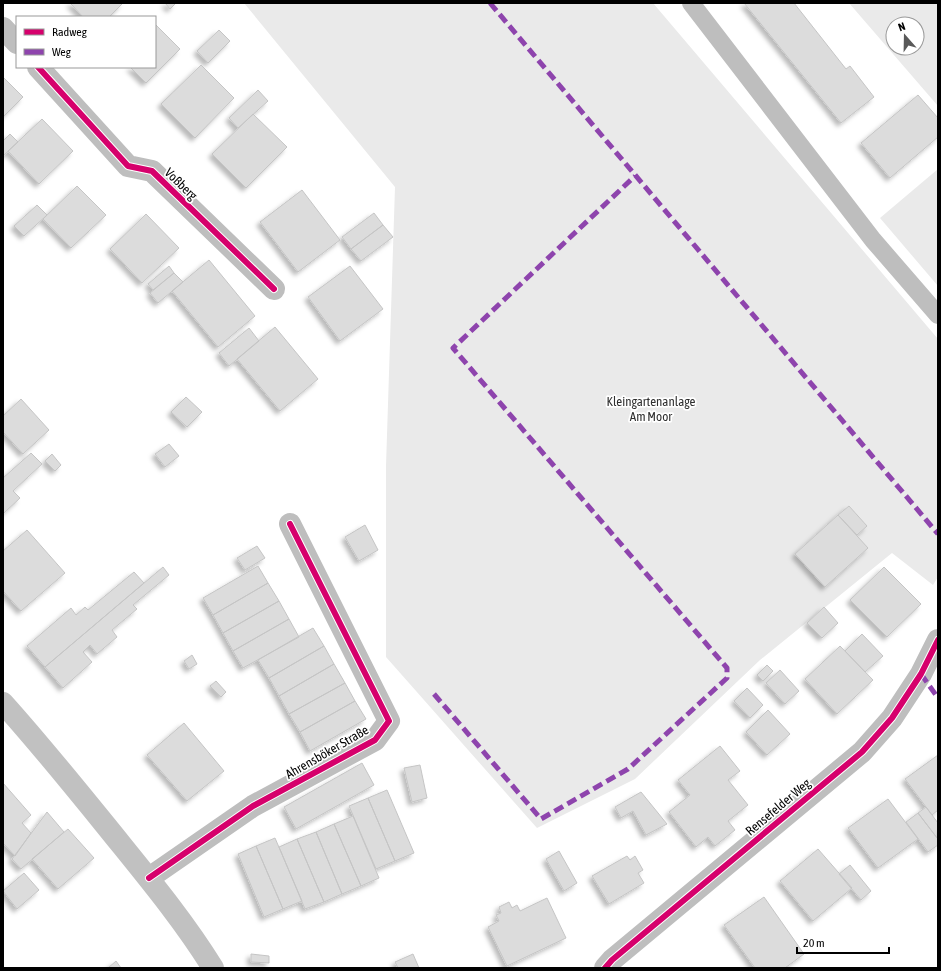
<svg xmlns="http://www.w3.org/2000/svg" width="941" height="971" font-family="'Asap Condensed',sans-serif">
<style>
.green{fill:#eaeaea;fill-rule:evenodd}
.building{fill:#dcdcdc;stroke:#c5c5c5;filter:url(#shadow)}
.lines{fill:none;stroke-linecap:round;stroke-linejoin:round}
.lane{stroke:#bebebe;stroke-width:18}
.street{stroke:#bebebe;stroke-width:22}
.secondary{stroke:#c1c1c1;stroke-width:22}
.quiet{stroke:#8e44ad;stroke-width:5;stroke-dasharray:10 5;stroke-linecap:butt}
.cycleway-casing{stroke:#fff;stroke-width:8}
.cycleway{stroke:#d6006c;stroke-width:6}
.labels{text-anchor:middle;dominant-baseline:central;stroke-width:3.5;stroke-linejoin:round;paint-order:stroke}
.street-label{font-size:13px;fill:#000;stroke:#fff}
.park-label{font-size:13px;fill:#2f2f2f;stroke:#fff}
</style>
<defs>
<filter id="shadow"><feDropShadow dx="-3.5" dy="3.5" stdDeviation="2" flood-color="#0004"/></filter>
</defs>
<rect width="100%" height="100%" fill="#fff"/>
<path class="green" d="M 244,3 L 653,3 L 938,339 L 938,577 L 933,585 L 892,553 L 760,660 L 635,779 L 537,828 L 386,657 L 386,466 L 395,187 Z
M 849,3 L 938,3 L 938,106 ZM 893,24 L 917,24 L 917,48 L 893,48 Z
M 938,169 L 938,286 L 880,218 Z"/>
<path class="building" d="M 70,3 L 123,3 L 109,17 L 83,17 Z
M 165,3 L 176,3 L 170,9 Z
M 744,3 L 794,3 L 846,69 L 850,66 L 874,97 L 841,123 Z
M 155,24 L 180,49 L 146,83 L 130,67 L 155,67 Z
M 219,30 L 230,41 L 208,63 L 197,51 Z
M 201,65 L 234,98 L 195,138 L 161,104 Z
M 3,77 L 23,97 L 3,117 Z
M 258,90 L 268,101 L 238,128 L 229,118 Z
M 918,95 L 938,118 L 938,137 L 890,178 L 861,143 Z
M 253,114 L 287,147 L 246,188 L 212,154 Z
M 42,119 L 73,151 L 39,184 L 8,151 Z
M 10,134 L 18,142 L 3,156 L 3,141 Z
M 77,186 L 106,215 L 71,248 L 43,219 Z
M 302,190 L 340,240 L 298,272 L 260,222 Z
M 37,205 L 47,215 L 24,236 L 14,226 Z
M 374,213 L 383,225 L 351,249 L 342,237 Z
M 146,214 L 179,248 L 142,283 L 110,249 Z
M 383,225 L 393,237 L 361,261 L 351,249 Z
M 209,260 L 255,316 L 218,347 L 172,291 Z
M 169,266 L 174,273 L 153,290 L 148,284 Z
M 350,266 L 383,309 L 340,341 L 308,297 Z
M 174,273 L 183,282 L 158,303 L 150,293 Z
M 275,327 L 318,379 L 280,411 L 237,359 Z
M 249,328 L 259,341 L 229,366 L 219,353 Z
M 186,397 L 202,412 L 187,427 L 171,412 Z
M 21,399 L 49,430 L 23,454 L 3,432 L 3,416 Z
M 169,444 L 179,456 L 165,467 L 155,454 Z
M 31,453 L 42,464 L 13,491 L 20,498 L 3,514 L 3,478 Z
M 52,454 L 61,465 L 55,471 L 45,461 Z
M 849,506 L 867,526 L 857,535 L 838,515 Z
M 838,515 L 868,548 L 825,587 L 795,554 Z
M 365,525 L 378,550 L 359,561 L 345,537 Z
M 27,530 L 65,573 L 21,611 L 3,591 L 3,551 Z
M 257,546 L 265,558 L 245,570 L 237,558 Z
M 258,566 L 268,583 L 213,615 L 203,598 Z
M 163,567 L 169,575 L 133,605 L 137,609 L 112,630 L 117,637 L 97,654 L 90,645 L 83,652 L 92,662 L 63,688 L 45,667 Z
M 884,567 L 921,604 L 887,637 L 850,600 Z
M 134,572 L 144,583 L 45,667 L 27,646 L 71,608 L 76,615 L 85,607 L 88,610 Z
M 268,583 L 279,601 L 223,633 L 213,615 Z
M 279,601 L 289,619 L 233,651 L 223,633 Z
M 824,607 L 838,623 L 822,638 L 807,623 Z
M 289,619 L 299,637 L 243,668 L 233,651 Z
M 313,628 L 324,646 L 269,678 L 258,660 Z
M 862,634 L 883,656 L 865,672 L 845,651 Z
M 324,646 L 334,664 L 279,696 L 269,678 Z
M 840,646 L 873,680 L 837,714 L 805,679 Z
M 192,655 L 197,664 L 189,669 L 184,661 Z
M 334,664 L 345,683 L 289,714 L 279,696 Z
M 767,665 L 773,671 L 763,681 L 757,675 Z
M 780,670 L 799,691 L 785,704 L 766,683 Z
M 216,681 L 226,692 L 221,697 L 210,686 Z
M 345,683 L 355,701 L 300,732 L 289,714 Z
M 747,688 L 763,705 L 750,718 L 734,701 Z
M 355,701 L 366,719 L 310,751 L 300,732 Z
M 768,710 L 790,734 L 767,755 L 746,732 Z
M 184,723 L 224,771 L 187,801 L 147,755 Z
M 720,746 L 740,771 L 728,780 L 748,805 L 728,821 L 735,830 L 715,846 L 708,837 L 696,847 L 669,812 L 690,795 L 678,780 Z
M 938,755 L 938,810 L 932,815 L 905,779 Z
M 362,763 L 374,785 L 296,829 L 284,807 Z
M 420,765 L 427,798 L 412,802 L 404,768 Z
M 3,783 L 31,815 L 22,823 L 31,833 L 15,856 L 3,843 Z
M 387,790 L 414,853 L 395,861 L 368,798 Z
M 641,792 L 667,824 L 646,835 L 633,811 L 621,818 L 615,807 Z
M 368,798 L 395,861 L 376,869 L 349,806 Z
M 888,799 L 918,839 L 878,868 L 848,828 Z
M 926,807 L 938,823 L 937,838 L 918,813 Z
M 47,812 L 64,832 L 21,869 L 12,859 Z
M 918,813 L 938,839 L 938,845 L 928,852 L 906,822 Z
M 353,816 L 379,878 L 361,886 L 334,824 Z
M 334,824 L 361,886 L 342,894 L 316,832 Z
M 68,829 L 94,858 L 58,889 L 32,859 Z
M 316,832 L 342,894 L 324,902 L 297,839 Z
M 275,838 L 302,901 L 283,909 L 256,846 Z
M 297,839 L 324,902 L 305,909 L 279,847 Z
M 256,846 L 283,909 L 264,917 L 238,854 Z
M 818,849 L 852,888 L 813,921 L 780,881 Z
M 559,851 L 577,883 L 564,891 L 546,859 Z
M 627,856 L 630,860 L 635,856 L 643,870 L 638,873 L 644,883 L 609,904 L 592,876 Z
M 850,865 L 871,891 L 861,900 L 839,874 Z
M 24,873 L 39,890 L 17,909 L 3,891 Z
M 764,897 L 804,954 L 785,968 L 755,968 L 724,925 Z
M 547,898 L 566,938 L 507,966 L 488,927 L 499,921 L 496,915 L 501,913 L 499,907 L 509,902 L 512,908 L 517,905 L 520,911 Z
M 251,954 L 269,956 L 269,963 L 251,962 Z
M 413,954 L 419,968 L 398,968 L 395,962 Z
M 116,961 L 121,968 L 108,968 Z"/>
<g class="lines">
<path class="lane" d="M 691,3 L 873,240 L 938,315"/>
<path class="street" d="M 3,28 L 17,43
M 38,67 L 128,166 L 152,171 L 274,289
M 149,878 L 253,806 L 375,740 L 389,721 L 290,524
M 605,968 L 612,960 L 862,752 L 892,718 L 921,674 L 938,640"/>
<path class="secondary" d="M 3,703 C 39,743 73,785 107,827 C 144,873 182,918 213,968"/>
<path class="quiet" d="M 490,3 L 938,534
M 921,674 L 938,698
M 434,694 L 541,819 L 628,769 L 727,678 L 727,668 L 453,348 L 635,176"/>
<defs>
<path id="cycleway" d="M 38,67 L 128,166 L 152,171 L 274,289
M 149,878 L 253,806 L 375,740 L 389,721 L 290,524
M 605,968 L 612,960 L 862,752 L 892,718 L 921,674 L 938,640"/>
</defs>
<use href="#cycleway" class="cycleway-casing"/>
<use href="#cycleway" class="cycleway"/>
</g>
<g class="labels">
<g class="street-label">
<text transform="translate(181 184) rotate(44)">Voßberg</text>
<text transform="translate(327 752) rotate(-30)">Ahrensböker Straße</text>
<text transform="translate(778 807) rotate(-40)">Rensefelder Weg</text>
</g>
<g class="park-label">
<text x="651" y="401">Kleingartenanlage<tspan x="651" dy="15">Am Moor</tspan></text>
</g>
</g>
<rect width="941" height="971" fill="none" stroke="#000000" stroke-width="8"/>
<rect x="16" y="16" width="140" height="52" fill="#ffffff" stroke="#999999"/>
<rect x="24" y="29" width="20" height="6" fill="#d6006c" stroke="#999999"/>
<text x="52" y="36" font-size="12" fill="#000000">Radweg</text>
<rect x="24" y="49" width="20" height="6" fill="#8e44ad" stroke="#999999"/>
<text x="52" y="56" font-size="12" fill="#000000">Weg</text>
<g transform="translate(905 36) rotate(340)"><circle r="19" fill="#ffffff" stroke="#999999"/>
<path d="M0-3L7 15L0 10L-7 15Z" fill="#595959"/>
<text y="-6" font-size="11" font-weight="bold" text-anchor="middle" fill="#000000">N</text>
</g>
<path d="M797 947v6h92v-6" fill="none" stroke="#000000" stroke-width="2"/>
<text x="803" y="947" font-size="12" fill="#000000" stroke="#ffffff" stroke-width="3" paint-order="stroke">20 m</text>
</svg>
